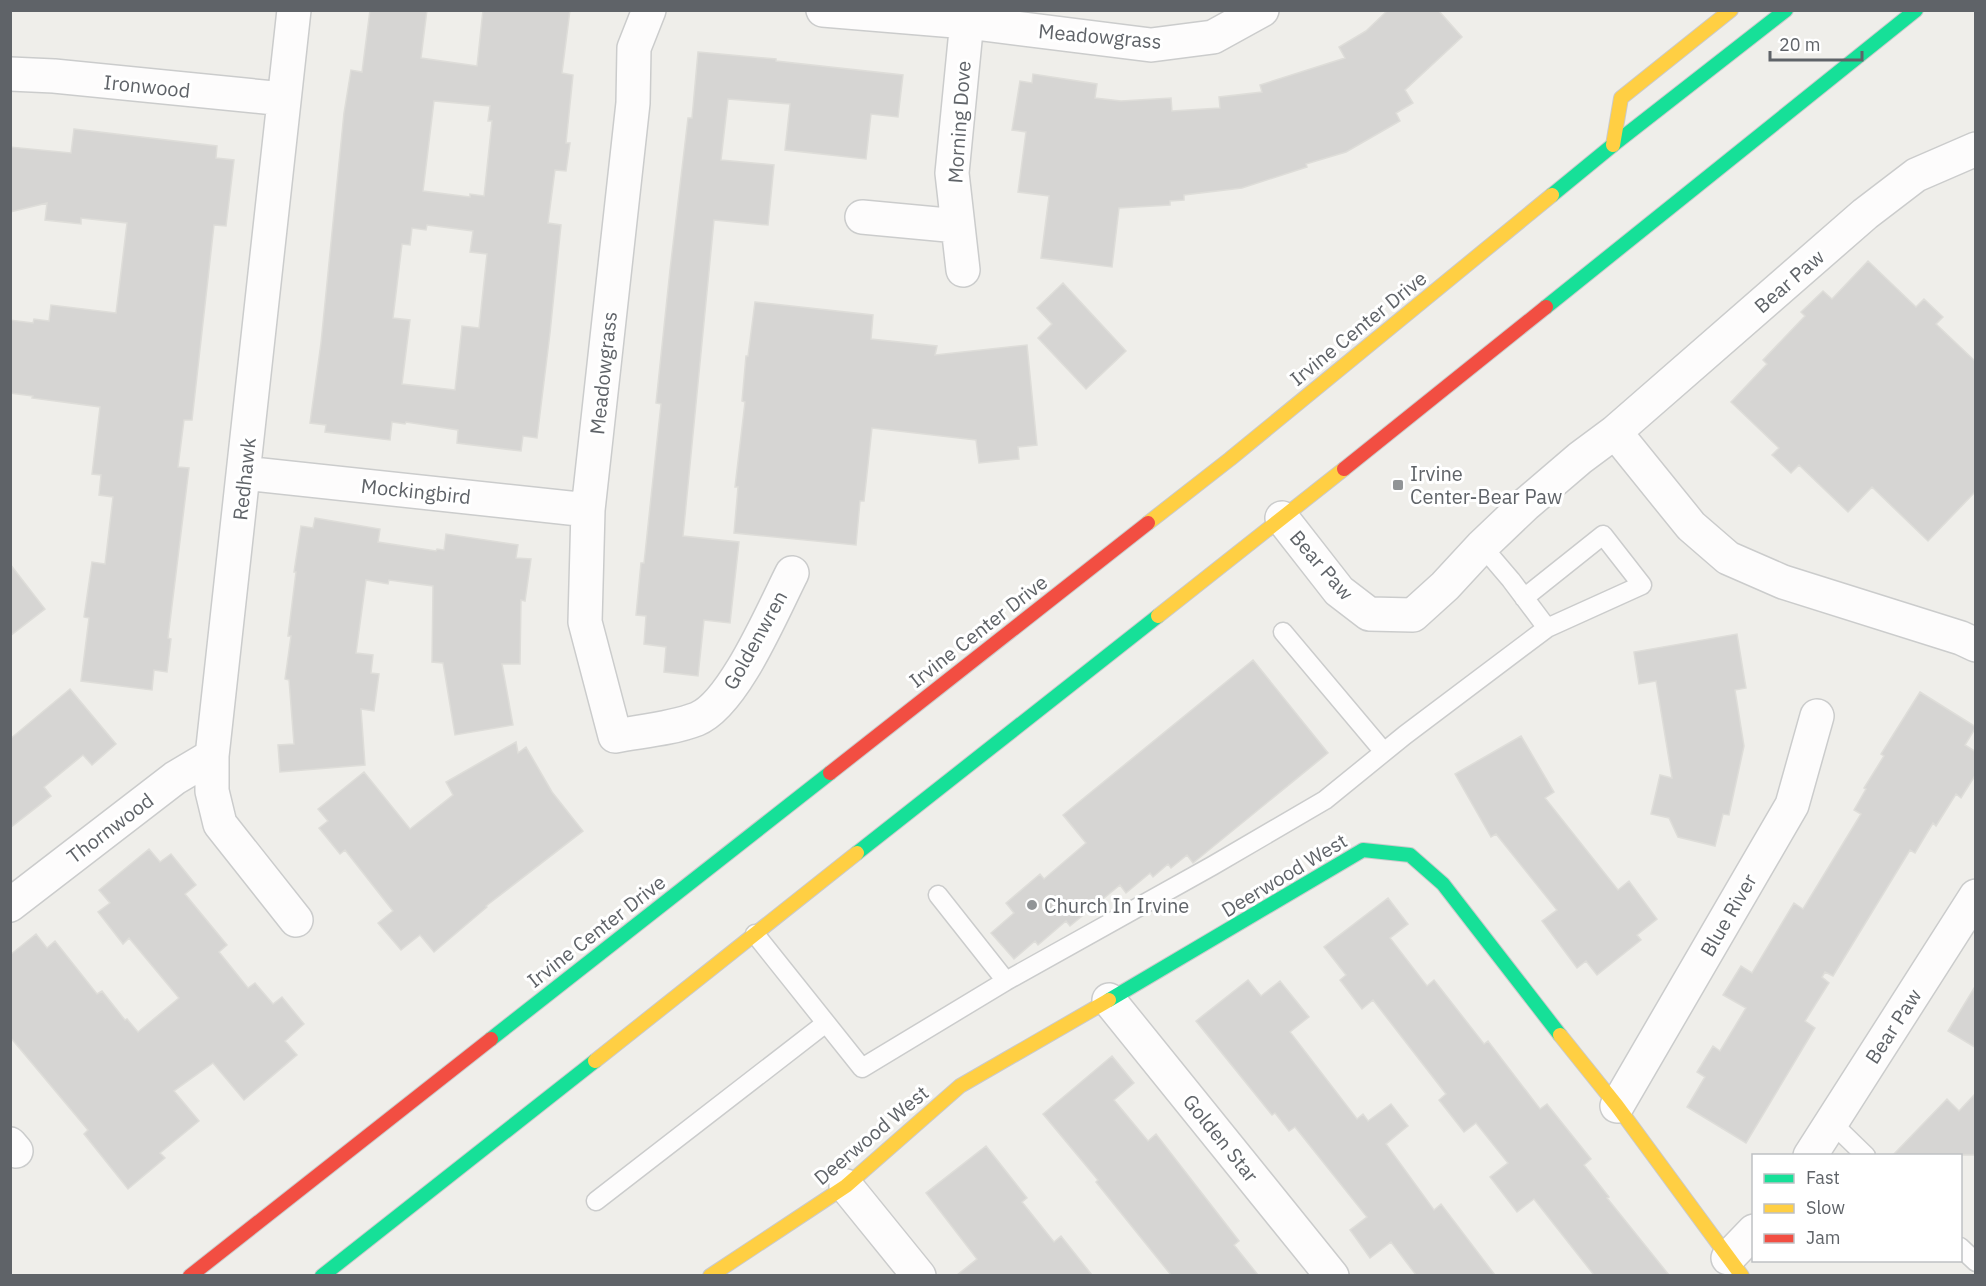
<svg xmlns="http://www.w3.org/2000/svg" width="1986" height="1286" font-family="'IBM Plex Sans',sans-serif">
<style>
.building{fill:#d6d5d3;stroke:#deddd9;stroke-width:1.5;fill-rule:evenodd}
.lines{fill:none;stroke-linecap:round;stroke-linejoin:round}
.lane-casing{stroke:#cbcccc;stroke-width:21}
.street-casing{stroke:#cbcccc;stroke-width:36}
.fast-casing{stroke:#cacacb;stroke-width:16}
.slow-casing{stroke:#cacacb;stroke-width:16}
.jam-casing{stroke:#cacacb;stroke-width:16}
.lane{stroke:#fdfcfc;stroke-width:18}
.street{stroke:#fdfcfc;stroke-width:33}
.fast{stroke:#16e098;stroke-width:14}
.slow{stroke:#ffcf43;stroke-width:14}
.jam{stroke:#f24e42;stroke-width:14}
.poi-dot{fill:#919496;stroke:#fff;stroke-width:2}
.labels{text-anchor:middle;dominant-baseline:central;stroke-width:6;stroke-linejoin:round;paint-order:stroke}
.street-label{font-size:20px;fill:#5f6368;stroke:#fff}
.poi-label{font-size:20px;fill:#5f6368;stroke:#fff;text-anchor:start}
</style>
<rect width="100%" height="100%" fill="#efeeea"/>
<path class="building" d="M 370,10 L 427,10 L 421,58 L 477,66 L 483,10 L 570,10 L 562,73 L 573,75 L 566,143 L 570,143 L 566,171 L 555,170 L 548,223 L 561,225 L 550,333 L 537,438 L 523,436 L 521,451 L 457,443 L 458,430 L 406,422 L 405,424 L 392,422 L 390,440 L 325,432 L 326,425 L 310,423 L 321,343 L 344,113 L 351,70 L 362,72 ZM 434,101 L 490,106 L 488,121 L 492,121 L 484,196 L 470,194 L 470,197 L 423,191 ZM 427,225 L 473,231 L 470,252 L 487,254 L 479,328 L 462,326 L 455,390 L 402,384 L 410,320 L 393,318 L 402,244 L 410,245 L 412,228 L 426,230 Z
M 1388,10 L 1438,10 L 1462,37 L 1405,90 L 1413,103 L 1396,113 L 1400,121 L 1346,152 L 1306,164 L 1307,167 L 1242,188 L 1184,195 L 1184,200 L 1170,201 L 1170,205 L 1119,208 L 1112,267 L 1041,258 L 1049,196 L 1018,192 L 1026,132 L 1012,130 L 1020,81 L 1032,83 L 1033,74 L 1097,84 L 1095,98 L 1121,101 L 1171,98 L 1172,111 L 1220,108 L 1219,97 L 1262,92 L 1260,85 L 1345,58 L 1339,47 L 1366,31 Z
M 698,52 L 776,59 L 776,61 L 903,75 L 898,117 L 871,114 L 866,159 L 785,150 L 790,104 L 728,99 L 721,160 L 774,165 L 768,225 L 714,220 L 683,536 L 739,542 L 730,623 L 704,620 L 698,676 L 664,672 L 666,647 L 644,644 L 646,616 L 636,615 L 641,563 L 644,563 L 661,404 L 656,403 L 670,270 L 688,118 L 692,118 Z
M 74,129 L 217,146 L 216,158 L 234,160 L 226,226 L 214,225 L 192,420 L 184,420 L 178,467 L 189,468 L 168,638 L 171,639 L 167,672 L 154,670 L 152,690 L 81,681 L 89,618 L 84,617 L 92,562 L 105,564 L 113,497 L 99,495 L 101,475 L 92,474 L 100,407 L 32,398 L 33,396 L 10,393 L 10,320 L 33,323 L 34,319 L 49,321 L 51,305 L 116,313 L 127,223 L 81,218 L 81,224 L 45,220 L 47,203 L 10,212 L 10,147 L 71,153 Z
M 1868,261 L 1916,307 L 1924,299 L 1943,317 L 1936,324 L 1976,362 L 1976,491 L 1928,541 L 1872,487 L 1848,512 L 1799,465 L 1791,473 L 1772,455 L 1779,448 L 1731,402 L 1767,364 L 1763,360 L 1805,316 L 1801,312 L 1823,291 L 1832,299 Z
M 1063,283 L 1126,351 L 1086,389 L 1038,338 L 1052,324 L 1037,308 Z
M 755,302 L 873,315 L 871,339 L 937,346 L 935,355 L 1027,345 L 1037,445 L 1018,447 L 1019,459 L 979,463 L 976,440 L 872,428 L 864,501 L 860,501 L 856,545 L 734,533 L 738,487 L 735,487 L 745,402 L 742,401 L 746,356 L 748,356 Z
M 315,518 L 380,529 L 378,542 L 436,551 L 437,549 L 444,550 L 446,534 L 518,545 L 516,558 L 531,559 L 525,601 L 521,600 L 520,664 L 502,664 L 513,725 L 455,735 L 443,663 L 432,662 L 433,586 L 389,580 L 388,584 L 366,580 L 356,653 L 373,655 L 371,673 L 379,674 L 374,711 L 361,709 L 365,765 L 280,772 L 278,745 L 294,744 L 289,680 L 285,679 L 291,636 L 288,636 L 296,572 L 294,572 L 301,526 L 313,528 Z
M 10,564 L 45,609 L 10,636 Z
M 1737,634 L 1746,688 L 1735,690 L 1744,746 L 1729,815 L 1723,814 L 1715,846 L 1678,837 L 1669,818 L 1651,814 L 1660,775 L 1672,778 L 1656,681 L 1639,684 L 1634,652 Z
M 1253,660 L 1328,753 L 1193,863 L 1187,855 L 1171,868 L 1168,864 L 1153,877 L 1150,873 L 1126,893 L 1120,885 L 1070,926 L 1066,921 L 1038,945 L 1035,941 L 1014,959 L 991,933 L 1014,913 L 1006,903 L 1040,874 L 1044,879 L 1086,843 L 1063,815 Z
M 70,689 L 116,744 L 92,765 L 83,755 L 44,787 L 51,796 L 10,828 L 10,739 Z
M 1920,692 L 1976,727 L 1965,745 L 1976,752 L 1976,774 L 1961,798 L 1956,794 L 1936,826 L 1933,823 L 1915,853 L 1910,850 L 1833,976 L 1825,972 L 1822,977 L 1829,983 L 1805,1021 L 1815,1028 L 1746,1143 L 1687,1107 L 1705,1077 L 1697,1072 L 1713,1046 L 1720,1051 L 1746,1008 L 1723,995 L 1741,966 L 1752,973 L 1794,903 L 1803,909 L 1861,814 L 1854,810 L 1866,789 L 1864,788 L 1884,756 L 1881,754 Z
M 1521,736 L 1554,792 L 1545,798 L 1618,890 L 1629,881 L 1657,919 L 1637,935 L 1641,940 L 1597,975 L 1586,961 L 1577,968 L 1542,921 L 1557,910 L 1496,834 L 1491,837 L 1455,774 Z
M 516,742 L 518,753 L 526,747 L 552,792 L 583,831 L 486,906 L 487,907 L 434,952 L 420,935 L 401,950 L 378,923 L 393,911 L 345,850 L 340,854 L 319,828 L 328,821 L 318,809 L 364,772 L 410,829 L 453,795 L 446,782 Z
M 149,849 L 160,862 L 171,854 L 196,885 L 185,894 L 227,945 L 219,952 L 248,988 L 255,983 L 273,1004 L 282,997 L 304,1024 L 285,1041 L 297,1055 L 244,1100 L 213,1063 L 174,1091 L 199,1121 L 160,1153 L 165,1158 L 128,1189 L 84,1134 L 88,1130 L 10,1037 L 10,955 L 36,934 L 47,948 L 55,941 L 97,994 L 102,991 L 125,1020 L 127,1019 L 138,1032 L 179,998 L 129,938 L 123,944 L 98,912 L 110,903 L 99,890 Z
M 1388,898 L 1408,924 L 1390,938 L 1427,986 L 1434,980 L 1484,1044 L 1488,1041 L 1540,1109 L 1547,1104 L 1591,1159 L 1584,1165 L 1609,1197 L 1607,1198 L 1669,1275 L 1594,1275 L 1534,1199 L 1517,1212 L 1490,1177 L 1508,1163 L 1476,1123 L 1464,1132 L 1439,1100 L 1446,1094 L 1373,1000 L 1362,1009 L 1340,980 L 1346,975 L 1324,947 Z
M 1248,980 L 1261,996 L 1280,981 L 1309,1017 L 1290,1032 L 1357,1119 L 1363,1114 L 1368,1121 L 1391,1104 L 1408,1126 L 1386,1144 L 1434,1210 L 1441,1204 L 1495,1275 L 1416,1275 L 1391,1242 L 1370,1258 L 1350,1230 L 1367,1217 L 1295,1127 L 1289,1131 L 1275,1113 L 1272,1115 L 1196,1021 Z
M 1976,985 L 1976,1048 L 1948,1031 Z
M 1112,1056 L 1134,1083 L 1114,1100 L 1148,1141 L 1156,1134 L 1239,1241 L 1234,1245 L 1258,1275 L 1171,1275 L 1096,1182 L 1098,1180 L 1043,1114 Z
M 1976,1093 L 1976,1155 L 1893,1155 L 1947,1099 L 1959,1111 Z
M 986,1146 L 1027,1198 L 1022,1202 L 1054,1242 L 1061,1236 L 1092,1275 L 957,1275 L 977,1259 L 926,1193 Z"/>
<g class="lines">
<defs>
<path id="lane" d="M 1524,598 L 1603,535 L 1642,585 L 1547,628
M 1283,632 L 1384,752
M 938,895 L 1006,981
M 755,934 L 862,1068 L 1006,981 L 1212,866 L 1325,800 L 1405,735 L 1547,628 L 1511,580 L 1482,546
M 1831,1122 L 1866,1156
M 596,1201 L 826,1023
M 1960,1247 L 1976,1262"/>
<path id="street" d="M 294,10 L 212,756 L 212,791 L 220,824 L 296,920
M 649,10 L 634,48 L 633,103 L 588,510 L 585,622 L 615,736 C 642,731 671,729 697,719 C 734,704 773,610 792,573
M 823,10 L 967,22 L 1151,45 L 1213,37 L 1262,10
M 10,74 L 54,76 L 284,99
M 862,217 L 958,226
M 963,270 L 952,173 L 968,10
M 1615,432 L 1865,214 L 1916,175 L 1976,149
M 244,473 L 588,510
M 1282,518 L 1339,591 L 1369,614 L 1413,615 L 1445,586 L 1482,546 L 1525,505 L 1580,458 L 1615,432 L 1691,526 L 1728,558 L 1783,582 L 1961,638 L 1976,645
M 10,905 L 175,778 L 212,756
M 1109,1000 L 1332,1276
M 1617,1106 L 1792,805 L 1817,716
M 10,1144 L 16,1151
M 1810,1156 L 1976,896
M 846,1186 L 919,1276
M 1728,1258 L 1754,1231"/>
<path id="fast" d="M 1552,195 L 1613,145 L 1786,10
M 1546,307 L 1916,10
M 857,853 L 1158,616
M 1109,1000 L 1363,850 L 1410,855 L 1443,884 L 1560,1035
M 491,1039 L 830,773
M 322,1276 L 595,1061"/>
<path id="slow" d="M 1613,145 L 1621,98 L 1731,10
M 1148,523 L 1230,459 L 1552,195
M 1158,616 L 1344,469
M 1560,1035 L 1617,1106 L 1742,1276
M 595,1061 L 857,853
M 710,1276 L 846,1186 L 960,1086 L 1109,1000"/>
<path id="jam" d="M 1344,469 L 1546,307
M 830,773 L 1148,523
M 190,1276 L 491,1039"/>
</defs>
<use href="#lane" class="lane-casing"/>
<use href="#street" class="street-casing"/>
<use href="#fast" class="fast-casing"/>
<use href="#slow" class="slow-casing"/>
<use href="#jam" class="jam-casing"/>
<use href="#lane" class="lane"/>
<use href="#street" class="street"/>
<use href="#fast" class="fast"/>
<use href="#slow" class="slow"/>
<use href="#jam" class="jam"/>
</g>
<g class="poi-dot">
<rect x="1392" y="479" width="12" height="12" rx="3"/>
<circle cx="1032" cy="905" r="6"/>
</g>
<g class="labels">
<g class="street-label">
<text transform="translate(1100 36) rotate(5)">Meadowgrass</text>
<text transform="translate(147 86) rotate(6)">Ironwood</text>
<text transform="translate(959 122) rotate(-86)">Morning Dove</text>
<text transform="translate(1789 281) rotate(-41)">Bear Paw</text>
<text transform="translate(1358 328) rotate(-39)">Irvine Center Drive</text>
<text transform="translate(603 373) rotate(-84)">Meadowgrass</text>
<text transform="translate(244 479) rotate(-84)">Redhawk</text>
<text transform="translate(416 491) rotate(6)">Mockingbird</text>
<text transform="translate(1322 565) rotate(49)">Bear Paw</text>
<text transform="translate(978 631) rotate(-38)">Irvine Center Drive</text>
<text transform="translate(755 640) rotate(-61)">Goldenwren</text>
<text transform="translate(110 828) rotate(-37)">Thornwood</text>
<text transform="translate(1284 875) rotate(-31)">Deerwood West</text>
<text transform="translate(1728 915) rotate(-60)">Blue River</text>
<text transform="translate(596 931) rotate(-38)">Irvine Center Drive</text>
<text transform="translate(1893 1026) rotate(-57)">Bear Paw</text>
<text transform="translate(871 1135) rotate(-40)">Deerwood West</text>
<text transform="translate(1221 1138) rotate(51)">Golden Star</text>
</g>
<g class="poi-label">
<text x="1410" y="473">Irvine<tspan x="1410" dy="23">Center-Bear Paw</tspan></text>
<text x="1044" y="905">Church In Irvine</text>
</g>
</g>
<rect width="1986" height="1286" fill="none" stroke="#5f6368" stroke-width="24"/>
<rect x="1752" y="1154" width="210" height="108" fill="#ffffff" stroke="#bfc1c3" stroke-width="1.5"/>
<rect x="1764" y="1174" width="30" height="9" fill="#16e098" stroke="#bfc1c3" stroke-width="1.5"/>
<text x="1806" y="1184" font-size="18" fill="#5f6368">Fast</text>
<rect x="1764" y="1204" width="30" height="9" fill="#ffcf43" stroke="#bfc1c3" stroke-width="1.5"/>
<text x="1806" y="1214" font-size="18" fill="#5f6368">Slow</text>
<rect x="1764" y="1234" width="30" height="9" fill="#f24e42" stroke="#bfc1c3" stroke-width="1.5"/>
<text x="1806" y="1244" font-size="18" fill="#5f6368">Jam</text>
<path d="M1770 51v9h92v-9" fill="none" stroke="#5f6368" stroke-width="3"/>
<text x="1779" y="51" font-size="18" fill="#5f6368" stroke="#ffffff" stroke-width="4.5" paint-order="stroke">20 m</text>
</svg>
